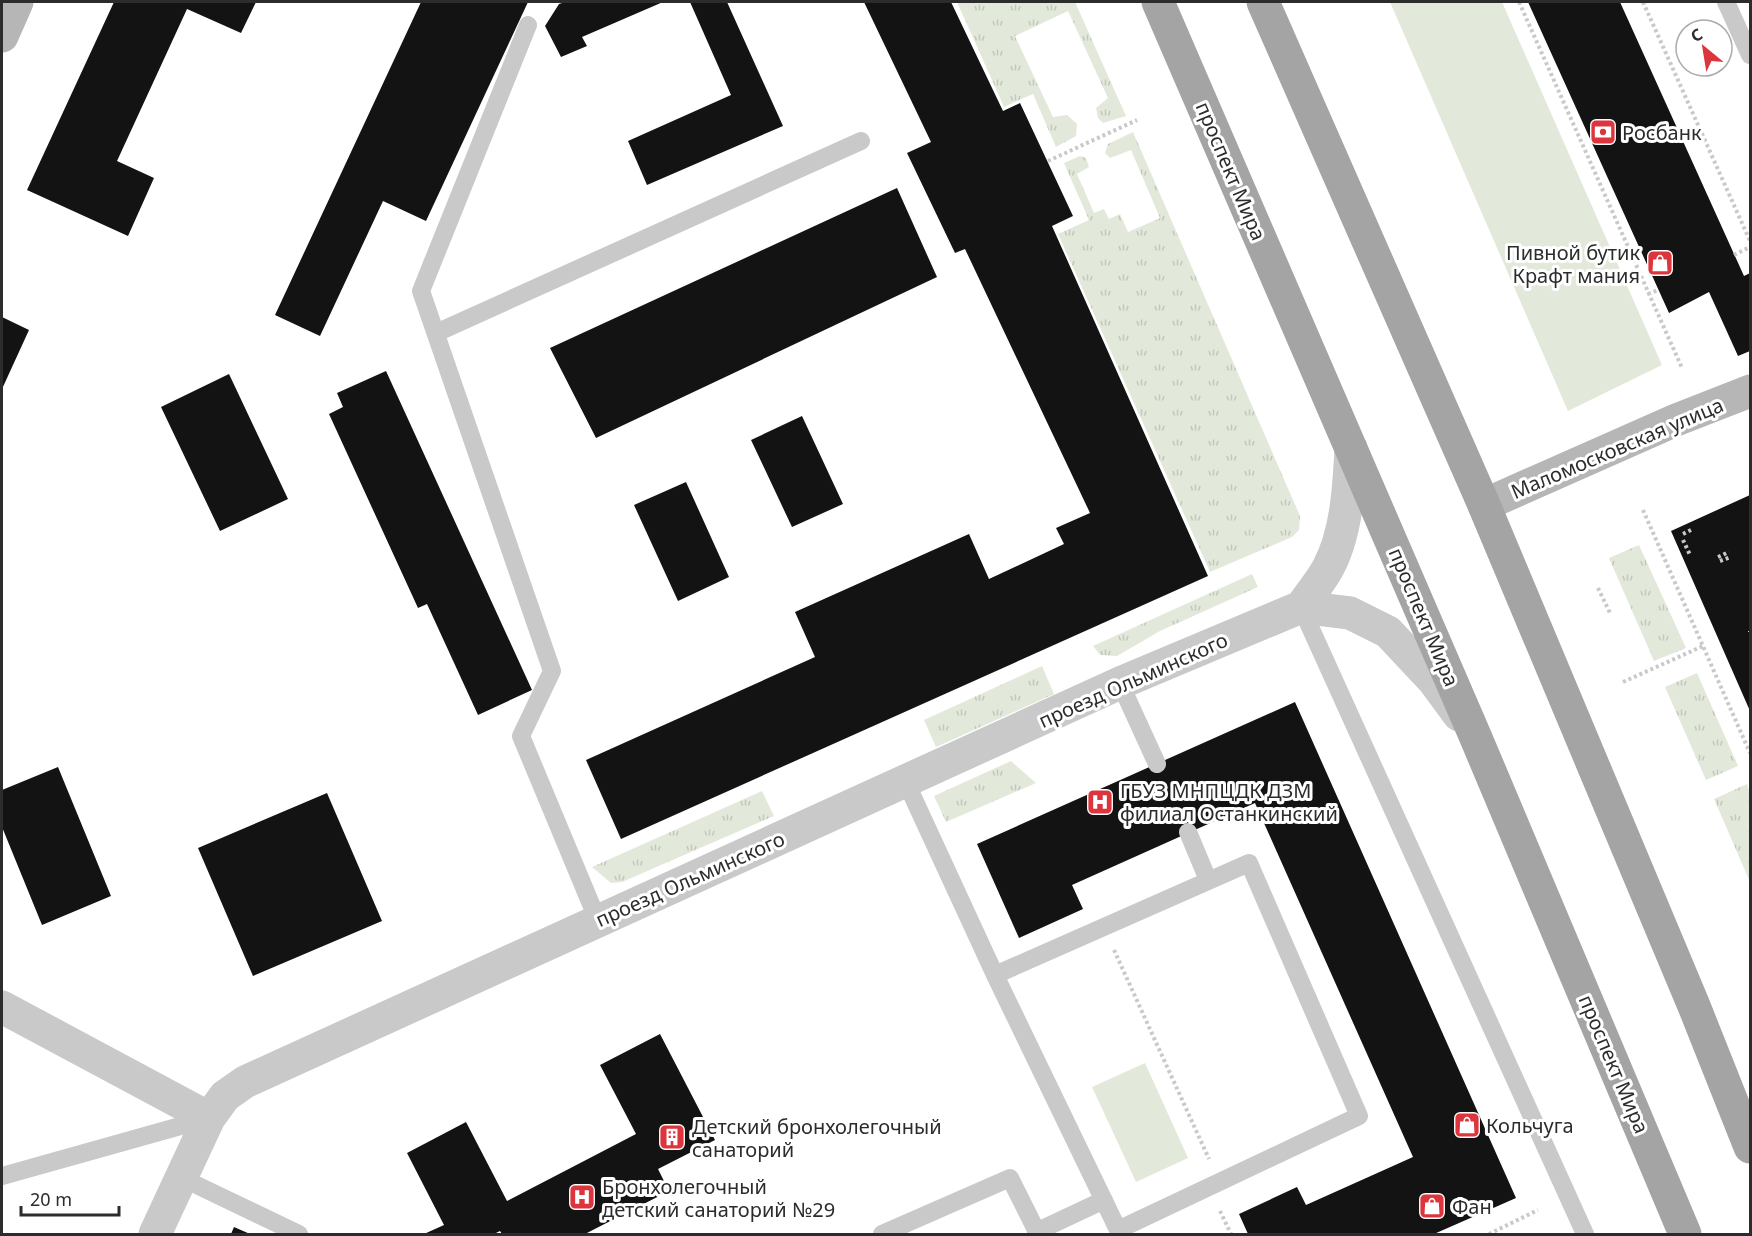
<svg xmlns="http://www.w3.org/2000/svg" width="1752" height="1236" font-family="'Noto Sans',sans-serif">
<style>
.grass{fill:url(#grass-tufts)}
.park{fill:#e2e9da}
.building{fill:#131313}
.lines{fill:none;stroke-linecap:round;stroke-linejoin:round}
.path{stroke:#c9c9c9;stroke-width:4;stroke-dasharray:3 3;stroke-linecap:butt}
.lane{stroke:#c9c9c9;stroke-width:18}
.street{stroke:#c9c9c9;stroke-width:33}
.secondary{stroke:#b6b6b6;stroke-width:33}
.primary{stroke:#a4a4a4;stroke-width:33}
.labels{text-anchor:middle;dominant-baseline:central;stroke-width:6;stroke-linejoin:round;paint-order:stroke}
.poi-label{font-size:20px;fill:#2c2c2c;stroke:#fff;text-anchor:start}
.street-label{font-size:20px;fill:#2c2c2c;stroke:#fff}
</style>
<defs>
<pattern id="grass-tufts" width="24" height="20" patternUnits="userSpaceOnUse" patternTransform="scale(1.5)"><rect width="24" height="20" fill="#e2e9da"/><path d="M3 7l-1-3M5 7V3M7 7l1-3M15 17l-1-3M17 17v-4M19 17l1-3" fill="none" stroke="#c2c8bb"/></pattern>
</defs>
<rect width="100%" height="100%" fill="#fff"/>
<path class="grass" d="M 957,2 L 1075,2 L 1126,116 L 1103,123 L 1098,118 L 1096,108 L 1108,98 L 1068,11 L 1015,36 L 1053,117 L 1067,115 L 1077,124 L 1076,136 L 1056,147 L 1033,94 L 1004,107 Z
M 1133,132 L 1300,516 L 1299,530 L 1292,537 L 1210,572 L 1058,234 L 1089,220 L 1064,163 L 1080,156 L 1086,158 L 1089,167 L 1077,174 L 1094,213 L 1104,209 L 1109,219 L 1120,214 L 1128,232 L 1160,218 L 1131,150 L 1110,158 L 1105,153 L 1108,144 Z
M 1639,545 L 1686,648 L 1654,661 L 1609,558 Z
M 1252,574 L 1258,587 L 1160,631 L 1117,656 L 1100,655 L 1093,646 Z
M 1042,666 L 1054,694 L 936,747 L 924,720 Z
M 1697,673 L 1738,766 L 1706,780 L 1665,687 Z
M 1011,761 L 1036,783 L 946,822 L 934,796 Z
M 1747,784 L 1750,793 L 1750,882 L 1714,799 Z
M 762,791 L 774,816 L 622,882 L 611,883 L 592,867 Z"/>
<path class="park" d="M 1390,2 L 1502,2 L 1662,365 L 1568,411 Z
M 1145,1063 L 1188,1158 L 1136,1182 L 1092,1087 Z"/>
<path class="building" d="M 114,2 L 256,2 L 241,33 L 187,9 L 117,161 L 154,178 L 128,236 L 27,190 Z
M 421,2 L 528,2 L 426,221 L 383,201 L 320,336 L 275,315 Z
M 565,2 L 663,2 L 582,37 L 587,46 L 561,57 L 545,26 L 559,4 Z
M 690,2 L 727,2 L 783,126 L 647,185 L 628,141 L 731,95 Z
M 864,2 L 951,2 L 1003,111 L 1020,103 L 1073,216 L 1052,226 L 1208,576 L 621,839 L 586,760 L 815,657 L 795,612 L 969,534 L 989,579 L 1064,544 L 1056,528 L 1090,513 L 965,249 L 955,253 L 907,153 L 931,142 Z
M 1528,2 L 1620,2 L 1744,276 L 1750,273 L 1750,351 L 1738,356 L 1709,292 L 1669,313 Z
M 897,188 L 937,277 L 596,438 L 550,348 Z
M 2,317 L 29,330 L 2,389 Z
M 386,371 L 532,690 L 478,715 L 427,604 L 418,608 L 329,414 L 343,407 L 337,393 Z
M 229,374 L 288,499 L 220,531 L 161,407 Z
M 802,416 L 843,504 L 792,527 L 751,440 Z
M 686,482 L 729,577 L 678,601 L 634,505 Z
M 1750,495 L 1750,711 L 1671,531 Z
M 1295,702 L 1516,1198 L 1434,1234 L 1248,1234 L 1239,1214 L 1297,1187 L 1306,1205 L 1413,1157 L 1255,803 L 1072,885 L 1083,909 L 1019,938 L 977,844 Z
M 58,767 L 111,896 L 42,925 L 2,827 L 2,790 Z
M 327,793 L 382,921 L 253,976 L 198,848 Z
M 660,1034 L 715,1140 L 658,1169 L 669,1191 L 585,1234 L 502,1234 L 500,1231 L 494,1234 L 424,1234 L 444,1225 L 407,1153 L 466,1122 L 507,1201 L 636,1134 L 600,1065 Z
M 234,1227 L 250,1234 L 231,1234 Z"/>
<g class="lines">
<path class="path" d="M 1519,2 L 1682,368
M 1643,2 L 1750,241
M 1048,161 L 1137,120
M 1734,255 L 1750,247
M 1648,294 L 1658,290
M 1643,510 L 1750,753
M 1683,534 L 1691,530
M 1683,540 L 1690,555
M 1718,557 L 1729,552
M 1720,561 L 1731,557
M 1598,588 L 1611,615
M 1750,631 L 1750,632
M 1623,682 L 1703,646
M 1114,950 L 1209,1159
M 1220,1211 L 1231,1234
M 1489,1234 L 1538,1210"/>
<path class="lane" d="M 1726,2 L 1750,55
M 528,25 L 421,291 L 552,671 L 521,736 L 598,921
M 436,333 L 861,141
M 1301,607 L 1585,1234
M 1120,683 L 1157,764
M 906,782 L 995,975 L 1249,863 L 1359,1116 L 1118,1230
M 1188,832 L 1208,880
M 995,975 L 1120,1234
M 2,1176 L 209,1118
M 182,1178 L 299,1234
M 1036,1232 L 1104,1200
M 882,1234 L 1010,1178 L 1038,1234"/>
<path class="street" d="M 1301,607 C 1310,594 1321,581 1328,568 C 1347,533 1349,486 1351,448
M 2,1007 L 209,1118
M 155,1234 L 209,1118 L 225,1096 L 245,1082 L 1120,683 L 1301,607 L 1350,613 L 1388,632 L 1434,681 L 1459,715"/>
<path class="secondary" d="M 2,36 L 17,2
M 1484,505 L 1676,420 L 1750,391"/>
<path class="primary" d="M 1158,2 L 1476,738 L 1685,1234
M 1263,2 L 1484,505 L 1694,1006 L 1750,1147"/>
</g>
<defs>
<symbol id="bank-square" viewBox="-11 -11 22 22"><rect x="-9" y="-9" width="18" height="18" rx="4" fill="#dc353e" stroke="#fff"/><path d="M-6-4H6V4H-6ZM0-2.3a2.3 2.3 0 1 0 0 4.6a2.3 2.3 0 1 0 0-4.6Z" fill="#fff"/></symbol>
<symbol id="shop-square" viewBox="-11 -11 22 22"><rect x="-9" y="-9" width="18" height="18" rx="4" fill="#dc353e" stroke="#fff"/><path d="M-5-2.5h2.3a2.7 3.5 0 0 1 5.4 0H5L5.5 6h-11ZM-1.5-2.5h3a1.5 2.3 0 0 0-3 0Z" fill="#fff"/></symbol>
<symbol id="hospital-square" viewBox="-11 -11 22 22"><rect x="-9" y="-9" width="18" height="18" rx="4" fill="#dc353e" stroke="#fff"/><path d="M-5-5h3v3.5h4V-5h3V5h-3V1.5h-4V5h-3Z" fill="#fff"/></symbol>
<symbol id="building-square" viewBox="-11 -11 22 22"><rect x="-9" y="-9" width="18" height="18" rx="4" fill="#dc353e" stroke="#fff"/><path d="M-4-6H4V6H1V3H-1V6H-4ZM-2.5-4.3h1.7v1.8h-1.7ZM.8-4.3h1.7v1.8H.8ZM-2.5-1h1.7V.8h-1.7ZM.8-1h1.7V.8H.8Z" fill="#fff"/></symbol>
</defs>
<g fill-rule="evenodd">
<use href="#bank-square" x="1588" y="117" width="30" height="30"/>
<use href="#shop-square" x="1645" y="248" width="30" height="30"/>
<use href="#hospital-square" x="1085" y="787" width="30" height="30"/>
<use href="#shop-square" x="1452" y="1110" width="30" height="30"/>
<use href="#building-square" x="657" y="1122" width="30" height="30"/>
<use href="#hospital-square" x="567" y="1182" width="30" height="30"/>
<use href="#shop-square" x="1417" y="1191" width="30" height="30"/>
</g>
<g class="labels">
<g class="poi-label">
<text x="1622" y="132">Росбанк</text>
<text x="1640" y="252" text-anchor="end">Пивной бутик<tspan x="1640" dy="23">Крафт мания</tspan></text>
<text x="1120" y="790">ГБУЗ МНПЦДК ДЗМ<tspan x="1120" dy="23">филиал Останкинский</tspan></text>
<text x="1486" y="1125">Кольчуга</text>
<text x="692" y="1126">Детский бронхолегочный<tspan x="692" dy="23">санаторий</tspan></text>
<text x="602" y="1186">Бронхолегочный<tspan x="602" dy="23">детский санаторий №29</tspan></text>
<text x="1452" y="1206">Фан</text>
</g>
<g class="street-label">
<text transform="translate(1231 171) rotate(67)">проспект Мира</text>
<text transform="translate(1617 448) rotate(-23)">Маломосковская улица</text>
<text transform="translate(1424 617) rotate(67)">проспект Мира</text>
<text transform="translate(1133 680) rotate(-24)">проезд Ольминского</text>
<text transform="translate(690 879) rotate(-24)">проезд Ольминского</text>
<text transform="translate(1614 1064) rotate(67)">проспект Мира</text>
</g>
</g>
<rect width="1752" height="1236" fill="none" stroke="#2c2c2c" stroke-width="6"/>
<g transform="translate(1704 48) rotate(330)"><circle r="28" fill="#ffffff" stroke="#ababab" stroke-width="1.5"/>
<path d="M0-4.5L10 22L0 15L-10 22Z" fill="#dc353e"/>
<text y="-9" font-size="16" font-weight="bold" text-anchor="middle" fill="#2c2c2c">С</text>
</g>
<path d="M21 1206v9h98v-9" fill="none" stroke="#2c2c2c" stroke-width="3"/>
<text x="30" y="1206" font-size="18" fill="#2c2c2c" stroke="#ffffff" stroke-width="4.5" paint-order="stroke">20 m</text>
</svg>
